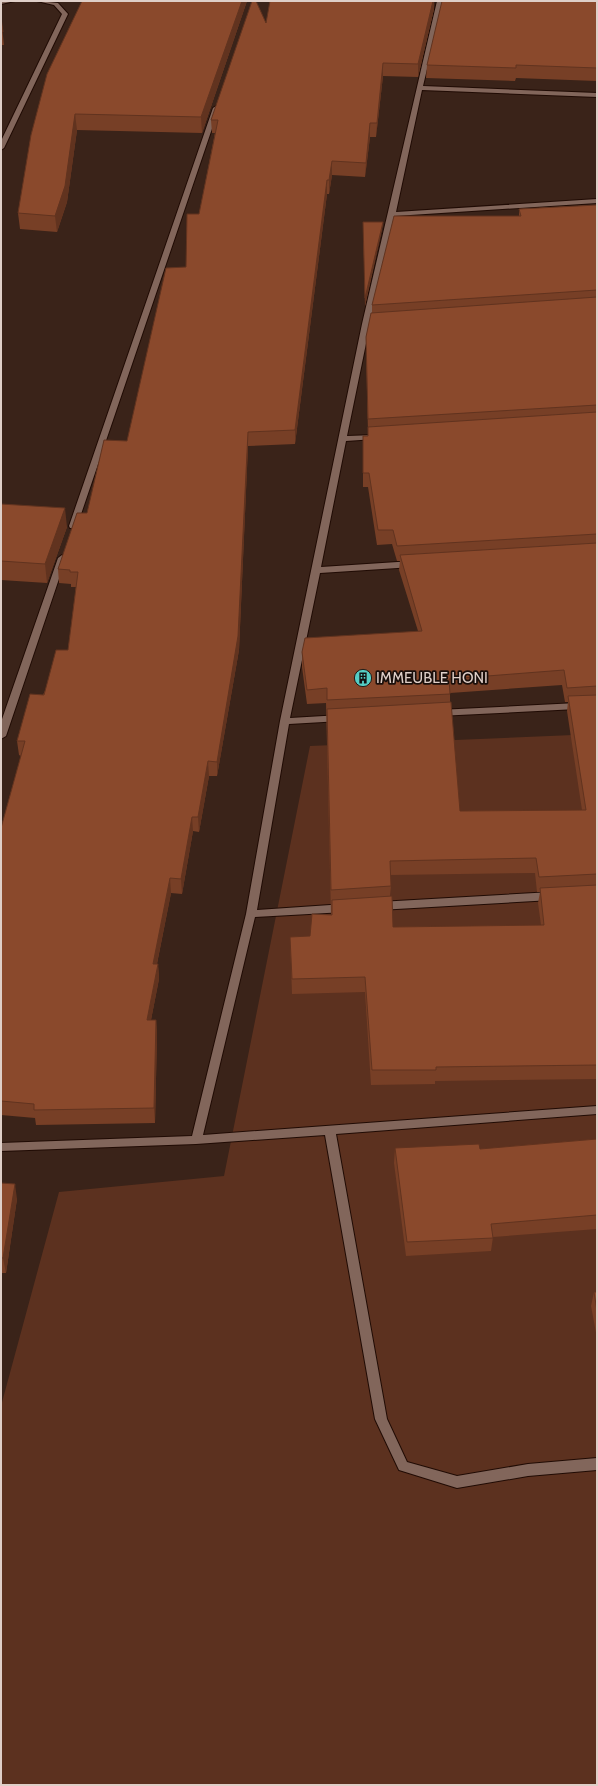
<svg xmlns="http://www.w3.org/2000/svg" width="598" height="1786" font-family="Cabin,sans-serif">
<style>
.green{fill:#5c311f}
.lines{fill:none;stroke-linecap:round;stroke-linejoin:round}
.minor-casing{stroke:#200b04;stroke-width:2}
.minor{fill:#82665b;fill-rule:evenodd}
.wall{fill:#773f26;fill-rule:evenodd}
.shaded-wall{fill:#61331f}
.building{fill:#8a492c;stroke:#61331f}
.labels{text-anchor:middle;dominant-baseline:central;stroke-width:3.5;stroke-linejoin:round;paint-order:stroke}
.poi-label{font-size:15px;fill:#dfcfc8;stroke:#1a0f0b;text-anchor:start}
</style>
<rect width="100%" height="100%" fill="#3a2319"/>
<path class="green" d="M 597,734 L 597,1785 L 1,1785 L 1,1406 L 59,1192 L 224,1176 L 310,746 Z"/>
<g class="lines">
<defs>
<path id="minor" d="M 1,1 L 15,1 L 1,4 Z
M 37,1 L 58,3 L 68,14 L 4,148 L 1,150 L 1,141 L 62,14 L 54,5 Z
M 437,1 L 443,1 L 423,86 L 597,93 L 597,97 L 422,90 L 396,212 L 597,199 L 597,203 L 395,216 L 370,324 L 347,436 L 375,435 L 379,437 L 375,439 L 346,441 L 321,567 L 413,561 L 417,564 L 413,567 L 320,573 L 290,718 L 341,715 L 346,718 L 341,721 L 289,724 L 257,910 L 345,904 L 350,908 L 345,912 L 255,917 L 203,1135 L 597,1106 L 597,1114 L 336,1134 L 387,1419 L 407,1462 L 457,1476 L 528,1464 L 597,1458 L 597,1470 L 528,1476 L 457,1488 L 399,1470 L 375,1419 L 325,1135 L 196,1144 L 1,1151 L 1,1143 L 192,1136 L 246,914 L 280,721 L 362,324 Z
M 216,106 L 219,108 L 77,526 L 76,528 L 70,528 L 69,526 L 213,108 Z
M 62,555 L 66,558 L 6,736 L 1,739 L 1,722 L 58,558 Z
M 597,702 L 597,708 L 438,716 L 433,713 L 438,710 Z
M 552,892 L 557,896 L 552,900 L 379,910 L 374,906 L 379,902 Z"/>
</defs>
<use href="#minor" class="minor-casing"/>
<use href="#minor" class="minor"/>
</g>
<path class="wall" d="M 247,1 L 202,133 L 77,130 L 67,202 L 57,232 L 20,229 L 18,213 L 31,135 Z
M 597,1 L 597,81 L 516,78 L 515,81 L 426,78 L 427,65 Z
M 434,9 L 418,77 L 383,76 L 376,137 L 370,137 L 365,177 L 332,175 L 329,194 L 327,194 L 295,444 L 248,446 L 239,650 L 217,776 L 209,776 L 199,832 L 193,831 L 182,894 L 171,893 L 157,964 L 158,964 L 159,979 L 151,1020 L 156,1020 L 157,1035 L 155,1123 L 36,1125 L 35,1118 L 1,1115 L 1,828 L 21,756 L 19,755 L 17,741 L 68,650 L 76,587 L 71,587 L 71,584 L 59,583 L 58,569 L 87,513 L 127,441 L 186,267 L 199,214 L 215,133 L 212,133 L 211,120 L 266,23 Z
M 1,18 L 4,45 L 1,45 Z
M 597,205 L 597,1079 L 435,1081 L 435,1084 L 371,1085 L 365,992 L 292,994 L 290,937 L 310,936 L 331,915 L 326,703 L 307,704 L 302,667 L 302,652 L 418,631 L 399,570 L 400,561 L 397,561 L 392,544 L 377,545 L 368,487 L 363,487 L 363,436 L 368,436 L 368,433 L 366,351 L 366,337 L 372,313 L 372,305 L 519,216 L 519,209 ZM 562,685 L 565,702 L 568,702 L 567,711 L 582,810 L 460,811 L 450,703 L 450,693 ZM 535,873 L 537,892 L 540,892 L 538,903 L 541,925 L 393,927 L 390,896 L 391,886 L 390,875 Z
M 363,222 L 383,222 L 382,229 L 365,306 Z
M 1,504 L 67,527 L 47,583 L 1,580 Z
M 597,1139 L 597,1229 L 493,1237 L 491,1251 L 406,1256 L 394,1163 L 395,1148 L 480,1149 Z
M 1,1183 L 17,1199 L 6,1273 L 1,1273 Z
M 594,1292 L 597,1292 L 597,1338 L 591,1306 Z"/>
<path class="shaded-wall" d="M 242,1 L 247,1 L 202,133 L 201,117 Z
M 433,1 L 434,1 L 434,9 L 418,77 L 418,64 Z
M 383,63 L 383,76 L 376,137 L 377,123 Z
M 75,114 L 77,130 L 67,202 L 57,232 L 55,216 Z
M 370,123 L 370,137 L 365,177 L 366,163 Z
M 332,161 L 332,175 L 329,194 L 329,180 Z
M 327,180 L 327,194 L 295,444 L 295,430 Z
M 383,222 L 382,229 L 365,306 L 365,298 Z
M 248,432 L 248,446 L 239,650 L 217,776 L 217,762 Z
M 65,508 L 67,527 L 47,583 L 45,564 Z
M 208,761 L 209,776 L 199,832 L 198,817 Z
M 192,817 L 193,831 L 182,894 L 181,879 Z
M 170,878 L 171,893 L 154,978 L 153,964 Z
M 158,964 L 159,979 L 148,1035 L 147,1020 Z
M 156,1020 L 157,1035 L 155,1123 L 154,1108 Z
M 15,1184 L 17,1199 L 6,1273 L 3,1258 Z"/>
<path class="building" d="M 82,1 L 242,1 L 201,117 L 75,114 L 65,186 L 55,216 L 18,213 L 31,135 L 47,74 Z
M 252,1 L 256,1 L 266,23 L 270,1 L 433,1 L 418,64 L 383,63 L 377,123 L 370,123 L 366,163 L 332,161 L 329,180 L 327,180 L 295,430 L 248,432 L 238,636 L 217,762 L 208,761 L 198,817 L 192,817 L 181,879 L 170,878 L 153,964 L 158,964 L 147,1020 L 156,1020 L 154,1108 L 34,1110 L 34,1104 L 1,1101 L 1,828 L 25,741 L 17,741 L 30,694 L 44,695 L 56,650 L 68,650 L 78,572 L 70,572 L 70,570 L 58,569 L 77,513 L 87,513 L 104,440 L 127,441 L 166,268 L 186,267 L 187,214 L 199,214 L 218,120 L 211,120 Z
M 442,1 L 597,1 L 597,68 L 516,65 L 516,68 L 427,65 Z
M 1,18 L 3,32 L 1,32 Z
M 597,205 L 597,290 L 372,305 L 394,216 L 521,216 L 519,209 Z
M 363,222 L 383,222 L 365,298 Z
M 597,297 L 597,405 L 368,419 L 366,337 L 371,313 Z
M 597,412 L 597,534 L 397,546 L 393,530 L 378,530 L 369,473 L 363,473 L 363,436 L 368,436 L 368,427 Z
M 1,504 L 65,508 L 45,564 L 1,561 Z
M 597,543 L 597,686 L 567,688 L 564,670 L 449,679 L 450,694 L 327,700 L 327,688 L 307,690 L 302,652 L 305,638 L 422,631 L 400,555 Z
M 597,695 L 597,874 L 539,877 L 536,858 L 390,861 L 391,886 L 331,890 L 327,709 L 451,702 L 460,811 L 586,810 L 568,696 Z
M 597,885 L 597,1065 L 436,1067 L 436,1070 L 372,1070 L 365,977 L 292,979 L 290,937 L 310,936 L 312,914 L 332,915 L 332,900 L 392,896 L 393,927 L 544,925 L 540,888 Z
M 597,1139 L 597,1215 L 491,1224 L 493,1238 L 407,1242 L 395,1148 L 479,1144 L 480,1149 Z
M 1,1183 L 15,1184 L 3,1258 L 1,1258 Z
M 594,1292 L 597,1292 L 597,1311 Z"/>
<defs>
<symbol id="building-disc" viewBox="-11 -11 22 22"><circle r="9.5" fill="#55cec5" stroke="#1a0f0b"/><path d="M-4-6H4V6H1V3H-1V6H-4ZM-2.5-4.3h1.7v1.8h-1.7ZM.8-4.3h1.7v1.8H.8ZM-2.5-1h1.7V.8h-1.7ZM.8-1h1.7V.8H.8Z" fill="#111"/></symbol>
</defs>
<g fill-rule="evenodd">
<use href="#building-disc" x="353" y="668" width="20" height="20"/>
</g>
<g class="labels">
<g class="poi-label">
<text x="376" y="678">IMMEUBLE HONI</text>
</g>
</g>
<rect width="598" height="1786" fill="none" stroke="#dfcfc8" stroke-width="4"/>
</svg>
